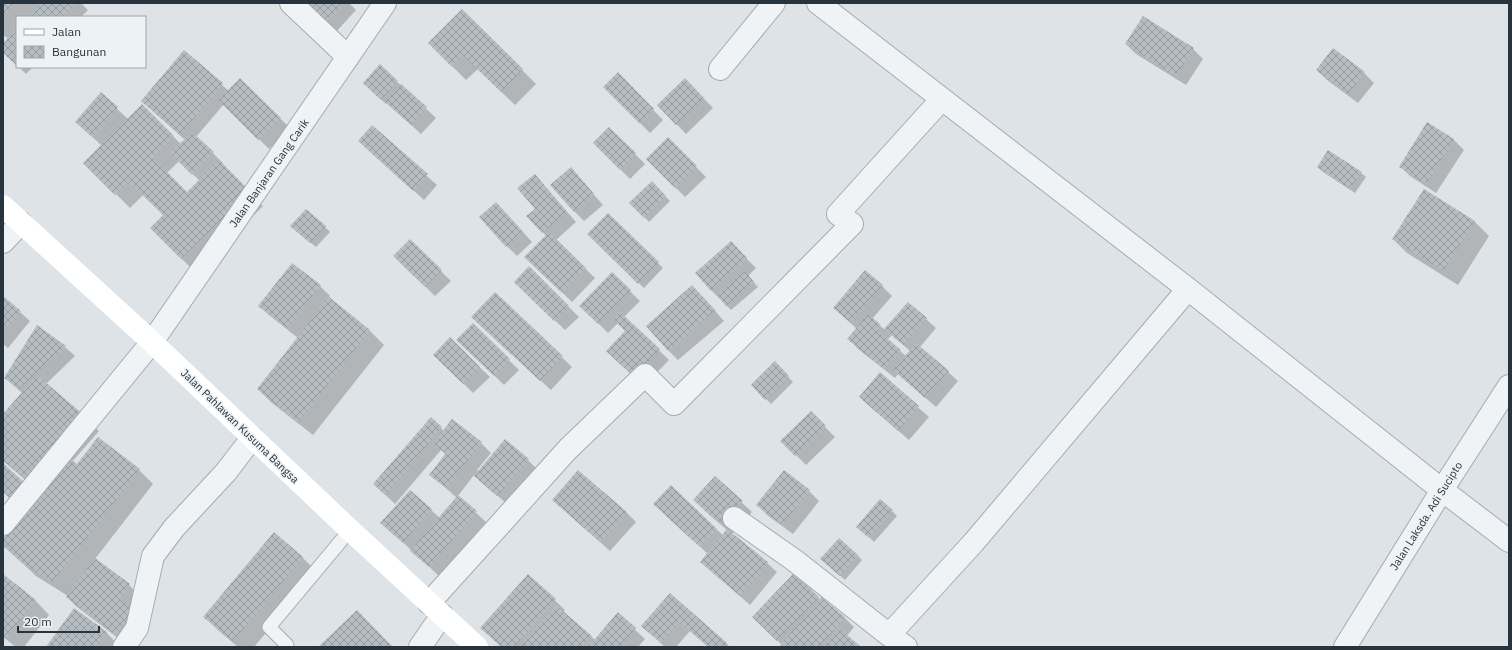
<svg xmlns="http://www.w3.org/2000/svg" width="1512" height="650" font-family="'IBM Plex Sans',sans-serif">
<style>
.shadow{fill:#0003;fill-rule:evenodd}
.building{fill:url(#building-cross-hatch)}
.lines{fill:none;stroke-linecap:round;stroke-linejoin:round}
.service-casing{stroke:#a3abb1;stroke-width:15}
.minor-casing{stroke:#a3abb1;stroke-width:24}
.tertiary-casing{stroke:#a3abb1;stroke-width:24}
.service{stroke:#f0f3f5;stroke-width:13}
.minor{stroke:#f0f3f5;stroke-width:22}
.tertiary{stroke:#f0f3f5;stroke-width:22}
.secondary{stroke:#fff;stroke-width:22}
.labels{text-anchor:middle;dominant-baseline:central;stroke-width:3.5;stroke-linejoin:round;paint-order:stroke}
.street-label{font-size:11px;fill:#27333d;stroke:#edf2f5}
</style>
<defs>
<pattern id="building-cross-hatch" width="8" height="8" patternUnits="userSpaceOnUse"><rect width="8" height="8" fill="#b5bdc3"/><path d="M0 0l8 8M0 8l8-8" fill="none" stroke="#939aa0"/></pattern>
</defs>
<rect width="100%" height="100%" fill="#dee3e7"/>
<path class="shadow" d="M 3,3 L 81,3 L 88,10 L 81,17 L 17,17 L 17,65 L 3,52 L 3,45 L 9,39 L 3,35 Z
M 301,3 L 349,3 L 356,10 L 335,33 Z
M 462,10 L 536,84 L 515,105 L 478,69 L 466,80 L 429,43 Z
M 1126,44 L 1193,49 L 1203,59 L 1186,85 L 1136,54 Z
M 1333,49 L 1364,73 L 1374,83 L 1358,103 L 1327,80 L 1317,70 Z
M 184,52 L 229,91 L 240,79 L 290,128 L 269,149 L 224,104 L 196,137 L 223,163 L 222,165 L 263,206 L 196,273 L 151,228 L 164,215 L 143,195 L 130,208 L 85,163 L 102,146 L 87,132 L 101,94 L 128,119 L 142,106 L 181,144 L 185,140 L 142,101 ZM 179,161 L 200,181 L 187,194 L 167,173 Z
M 380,66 L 436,118 L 421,134 L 387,103 L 386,104 L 369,88 Z
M 19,67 L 33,67 L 26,74 Z
M 618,74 L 663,120 L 650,133 L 604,87 Z
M 685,79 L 713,108 L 686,134 L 658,105 Z
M 1428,124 L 1454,140 L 1464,150 L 1436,193 L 1410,176 L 1400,166 Z
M 372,127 L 437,185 L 424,200 L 359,141 Z
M 609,128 L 645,164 L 630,179 L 594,143 Z
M 668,139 L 706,177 L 685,197 L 647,159 Z
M 1318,167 L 1361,173 L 1366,177 L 1355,193 L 1323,172 Z
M 535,175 L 576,222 L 556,240 L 595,278 L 572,302 L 536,267 L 546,236 L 528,216 L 536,209 Z
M 580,179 L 603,205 L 584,221 L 574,211 Z
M 652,183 L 670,201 L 649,222 L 631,203 Z
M 1424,190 L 1475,222 L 1489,236 L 1458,285 L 1407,253 L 1393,239 Z
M 506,213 L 532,242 L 517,256 L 507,246 Z
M 608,214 L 663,268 L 644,288 L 598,244 Z
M 325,227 L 330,232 L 316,247 L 296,231 Z
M 410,241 L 451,281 L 435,296 L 394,256 Z
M 740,252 L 756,268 L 748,276 L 758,287 L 731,310 L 711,290 Z
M 529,268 L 579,317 L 565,330 L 515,282 Z
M 612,274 L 640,301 L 624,317 L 669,360 L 644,386 L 627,331 L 618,323 L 608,333 L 581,306 Z
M 320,286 L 330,296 L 328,298 L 370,331 L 384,345 L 313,435 L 272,403 L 258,389 L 298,338 L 269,315 L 259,306 Z
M 882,286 L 892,296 L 872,319 L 885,330 L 908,303 L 936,328 L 920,347 L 958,381 L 936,407 L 898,374 L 895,378 L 858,349 L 849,339 L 857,329 L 834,308 ZM 892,335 L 910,351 L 906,356 L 887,340 Z
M 495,293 L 572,367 L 551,390 L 483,327 Z
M 702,296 L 724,321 L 678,360 L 668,350 Z
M 3,297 L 30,321 L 8,348 L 3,344 Z
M 473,325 L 519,370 L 504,385 L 458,340 Z
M 450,339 L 490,377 L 473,393 L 435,355 Z
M 65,347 L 75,356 L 46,384 L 84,417 L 99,431 L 72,462 L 77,465 L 139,470 L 153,484 L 95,559 L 129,585 L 139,595 L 129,608 L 126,644 L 77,607 L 67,597 L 68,596 L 36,576 L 3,545 L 3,506 L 6,509 L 20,507 L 3,491 L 3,465 L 27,486 L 35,488 L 3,461 L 3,416 L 22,393 L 5,378 Z
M 775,363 L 793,382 L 771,404 L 752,385 Z
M 880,374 L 929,417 L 909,440 L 870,406 Z
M 811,413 L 835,437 L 806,465 L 782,441 Z
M 431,419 L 444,431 L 481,443 L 491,453 L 477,470 L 479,472 L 528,460 L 538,470 L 508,505 L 474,475 L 458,496 L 486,522 L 439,576 L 382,523 L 431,510 L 440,518 L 457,498 L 431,475 L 446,455 L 441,450 L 395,504 L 374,484 Z
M 715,478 L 752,512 L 732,534 L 767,563 L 777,572 L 750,605 L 701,562 L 708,554 L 664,514 L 716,529 L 723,535 L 727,530 L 704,510 Z
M 809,491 L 819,501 L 793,534 L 767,515 L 758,505 Z
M 553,500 L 626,512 L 636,522 L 610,551 Z
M 892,511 L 897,516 L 874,542 L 863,531 Z
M 274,533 L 303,558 L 317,572 L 254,647 L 238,647 L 219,631 L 205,617 Z
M 857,555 L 862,560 L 845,580 L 827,564 Z
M 3,575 L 35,600 L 49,615 L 24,647 L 16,647 L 3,637 Z
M 528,575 L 565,610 L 563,612 L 595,640 L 618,614 L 645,639 L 638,647 L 501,647 L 481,628 Z
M 794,575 L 819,599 L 844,617 L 854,627 L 847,636 L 860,647 L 780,647 L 782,645 L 763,627 Z
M 670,595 L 727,644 L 730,647 L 708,647 L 690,631 L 676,647 L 665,647 L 653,636 L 643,626 Z
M 106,632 L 120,647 L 47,647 Z"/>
<path class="building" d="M 3,3 L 15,3 L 3,17 Z
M 42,3 L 76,3 L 62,17 L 28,17 Z
M 301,3 L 344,3 L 325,24 Z
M 462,9 L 523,69 L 501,92 L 463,55 L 452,67 L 428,43 Z
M 1143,16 L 1194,48 L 1176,76 L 1125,44 Z
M 17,29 L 17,64 L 16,65 L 3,53 L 3,43 Z
M 1333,48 L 1365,72 L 1348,94 L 1316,70 Z
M 184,50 L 223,83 L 180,135 L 141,101 Z
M 380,64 L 398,81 L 381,100 L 363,83 Z
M 618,72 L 654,109 L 640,124 L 603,87 Z
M 240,78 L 281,118 L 258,140 L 218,100 Z
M 685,78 L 704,98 L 676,125 L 657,105 Z
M 401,84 L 427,107 L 411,125 L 385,102 Z
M 101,92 L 118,107 L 92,137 L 75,122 Z
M 142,104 L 174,136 L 153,158 L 187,192 L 219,160 L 250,191 L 181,259 L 150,228 L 163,215 L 128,181 L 115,195 L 83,163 Z
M 1427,122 L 1454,139 L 1426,184 L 1399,167 Z
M 372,125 L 428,174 L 413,191 L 358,141 Z
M 609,127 L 636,153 L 620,170 L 593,143 Z
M 192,132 L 214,152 L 192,175 L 170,153 Z
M 668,137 L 697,166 L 675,188 L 646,159 Z
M 1328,150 L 1362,172 L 1350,189 L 1317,167 Z
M 571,167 L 594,194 L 574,212 L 550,185 Z
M 535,174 L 567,212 L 542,233 L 526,216 L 535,209 L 517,188 Z
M 652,181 L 666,196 L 644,218 L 629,203 Z
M 1424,189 L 1475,221 L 1443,271 L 1392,239 Z
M 496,202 L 523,232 L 506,247 L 479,217 Z
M 306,209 L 326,226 L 310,243 L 290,226 Z
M 608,213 L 659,262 L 638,284 L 587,234 Z
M 549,232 L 586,268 L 562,293 L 524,257 Z
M 410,239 L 442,270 L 425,287 L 393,256 Z
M 731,241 L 747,258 L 711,291 L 695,273 Z
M 292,263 L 321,285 L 287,328 L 258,306 Z
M 529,266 L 569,306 L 554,321 L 514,282 Z
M 865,270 L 883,285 L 851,323 L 833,308 Z
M 745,271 L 754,282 L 726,306 L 717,295 Z
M 612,272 L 631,290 L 598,324 L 579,306 Z
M 692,285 L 715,310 L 668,351 L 646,326 Z
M 495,292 L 563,356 L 540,381 L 471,317 Z
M 3,296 L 21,311 L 3,332 Z
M 329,297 L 370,330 L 298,422 L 257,389 Z
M 908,302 L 927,318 L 903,345 L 884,329 Z
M 620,312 L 660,349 L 634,377 L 606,351 L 625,331 L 613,319 Z
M 868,314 L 881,325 L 877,330 L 901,350 L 884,369 L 847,339 Z
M 473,323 L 510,359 L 494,376 L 456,340 Z
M 37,325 L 66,346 L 19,389 L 4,378 Z
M 450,337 L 480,367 L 463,384 L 433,355 Z
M 916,343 L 949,371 L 925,398 L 893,370 Z
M 775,361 L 789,376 L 765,400 L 751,385 Z
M 880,372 L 919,406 L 898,431 L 859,397 Z
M 37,375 L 85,416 L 29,482 L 3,460 L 3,414 Z
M 811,411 L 826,426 L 795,456 L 780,441 Z
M 431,417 L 442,427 L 385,495 L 373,484 Z
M 452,419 L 482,442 L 446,488 L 429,475 L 446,453 L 433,444 Z
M 98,437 L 140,469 L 52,582 L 21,562 L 3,546 L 3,528 L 62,452 L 77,464 Z
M 505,439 L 529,459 L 497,496 L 474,476 Z
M 3,463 L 27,485 L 13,501 L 3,492 Z
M 578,470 L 627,512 L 600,542 L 552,500 Z
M 784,470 L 810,490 L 782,525 L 756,505 Z
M 715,476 L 743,501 L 721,525 L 693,500 Z
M 671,485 L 717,529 L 700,547 L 653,504 Z
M 410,490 L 432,509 L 403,543 L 380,523 Z
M 458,495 L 477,511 L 429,567 L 410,551 Z
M 880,499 L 893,510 L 869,538 L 856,527 Z
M 727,529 L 768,562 L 740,596 L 700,562 Z
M 274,532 L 303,557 L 233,641 L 203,617 Z
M 839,538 L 858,555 L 840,576 L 820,559 Z
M 95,558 L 130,584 L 119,599 L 134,611 L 116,635 L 66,597 Z
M 794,573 L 819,597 L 777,641 L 752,617 Z
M 3,574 L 36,600 L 6,638 L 3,635 Z
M 528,574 L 556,599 L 514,647 L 502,647 L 480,628 Z
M 670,593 L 727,643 L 724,647 L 709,647 L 679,622 L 661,643 L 641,626 Z
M 821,597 L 845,617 L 819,647 L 779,647 Z
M 556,605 L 592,636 L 581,647 L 519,647 Z
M 74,608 L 107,632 L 95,647 L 46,647 Z
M 357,610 L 393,647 L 318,647 Z
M 618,612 L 636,628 L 620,647 L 588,647 Z
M 839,628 L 861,647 L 824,647 Z"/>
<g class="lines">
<defs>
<path id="service" d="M 285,647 L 287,645 L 269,627 L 350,530"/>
<path id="minor" d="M 291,3 L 348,57
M 818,3 L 1188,289 L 1442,490 L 1509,541
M 720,69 L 774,3
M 3,242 L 21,223
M 734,518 L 794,560 L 889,635 L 974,542 L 1188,289
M 3,524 L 152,342
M 429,603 L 568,449 L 645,375 L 674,404 L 852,224 L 838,214 L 942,99
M 889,635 L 906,647
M 124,647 L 137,628 L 153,556 L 174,528 L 226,472 L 252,438
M 420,647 L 442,615"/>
<path id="tertiary" d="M 152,342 L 385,3
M 1345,647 L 1442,490 L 1509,386"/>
</defs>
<use href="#service" class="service-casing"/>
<use href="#minor" class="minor-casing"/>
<use href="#tertiary" class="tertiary-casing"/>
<use href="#service" class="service"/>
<use href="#minor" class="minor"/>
<use href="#tertiary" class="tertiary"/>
<path class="secondary" d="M 3,206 L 152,342 L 350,530 L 477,647"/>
</g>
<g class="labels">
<g class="street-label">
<text transform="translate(269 173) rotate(-55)">Jalan Banjaran Gang Carik</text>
<text transform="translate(240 426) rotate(44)">Jalan Pahlawan Kusuma Bangsa</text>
<text transform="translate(1426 516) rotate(-58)">Jalan Laksda. Adi Sucipto</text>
</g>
</g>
<rect width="1512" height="650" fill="none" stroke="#27333d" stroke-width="8"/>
<rect x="16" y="16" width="130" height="52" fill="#edf2f5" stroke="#9ea6ab"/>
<rect x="24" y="29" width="20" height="6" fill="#ffffff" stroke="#9ea6ab"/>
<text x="52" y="36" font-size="12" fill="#27333d">Jalan</text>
<rect x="24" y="46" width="20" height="12" fill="url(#building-cross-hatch)" stroke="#9ea6ab"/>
<text x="52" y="56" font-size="12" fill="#27333d">Bangunan</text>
<path d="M18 626v6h81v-6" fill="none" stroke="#27333d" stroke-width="2"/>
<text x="24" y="626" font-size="12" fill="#27333d" stroke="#edf2f5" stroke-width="3" paint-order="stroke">20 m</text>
</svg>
